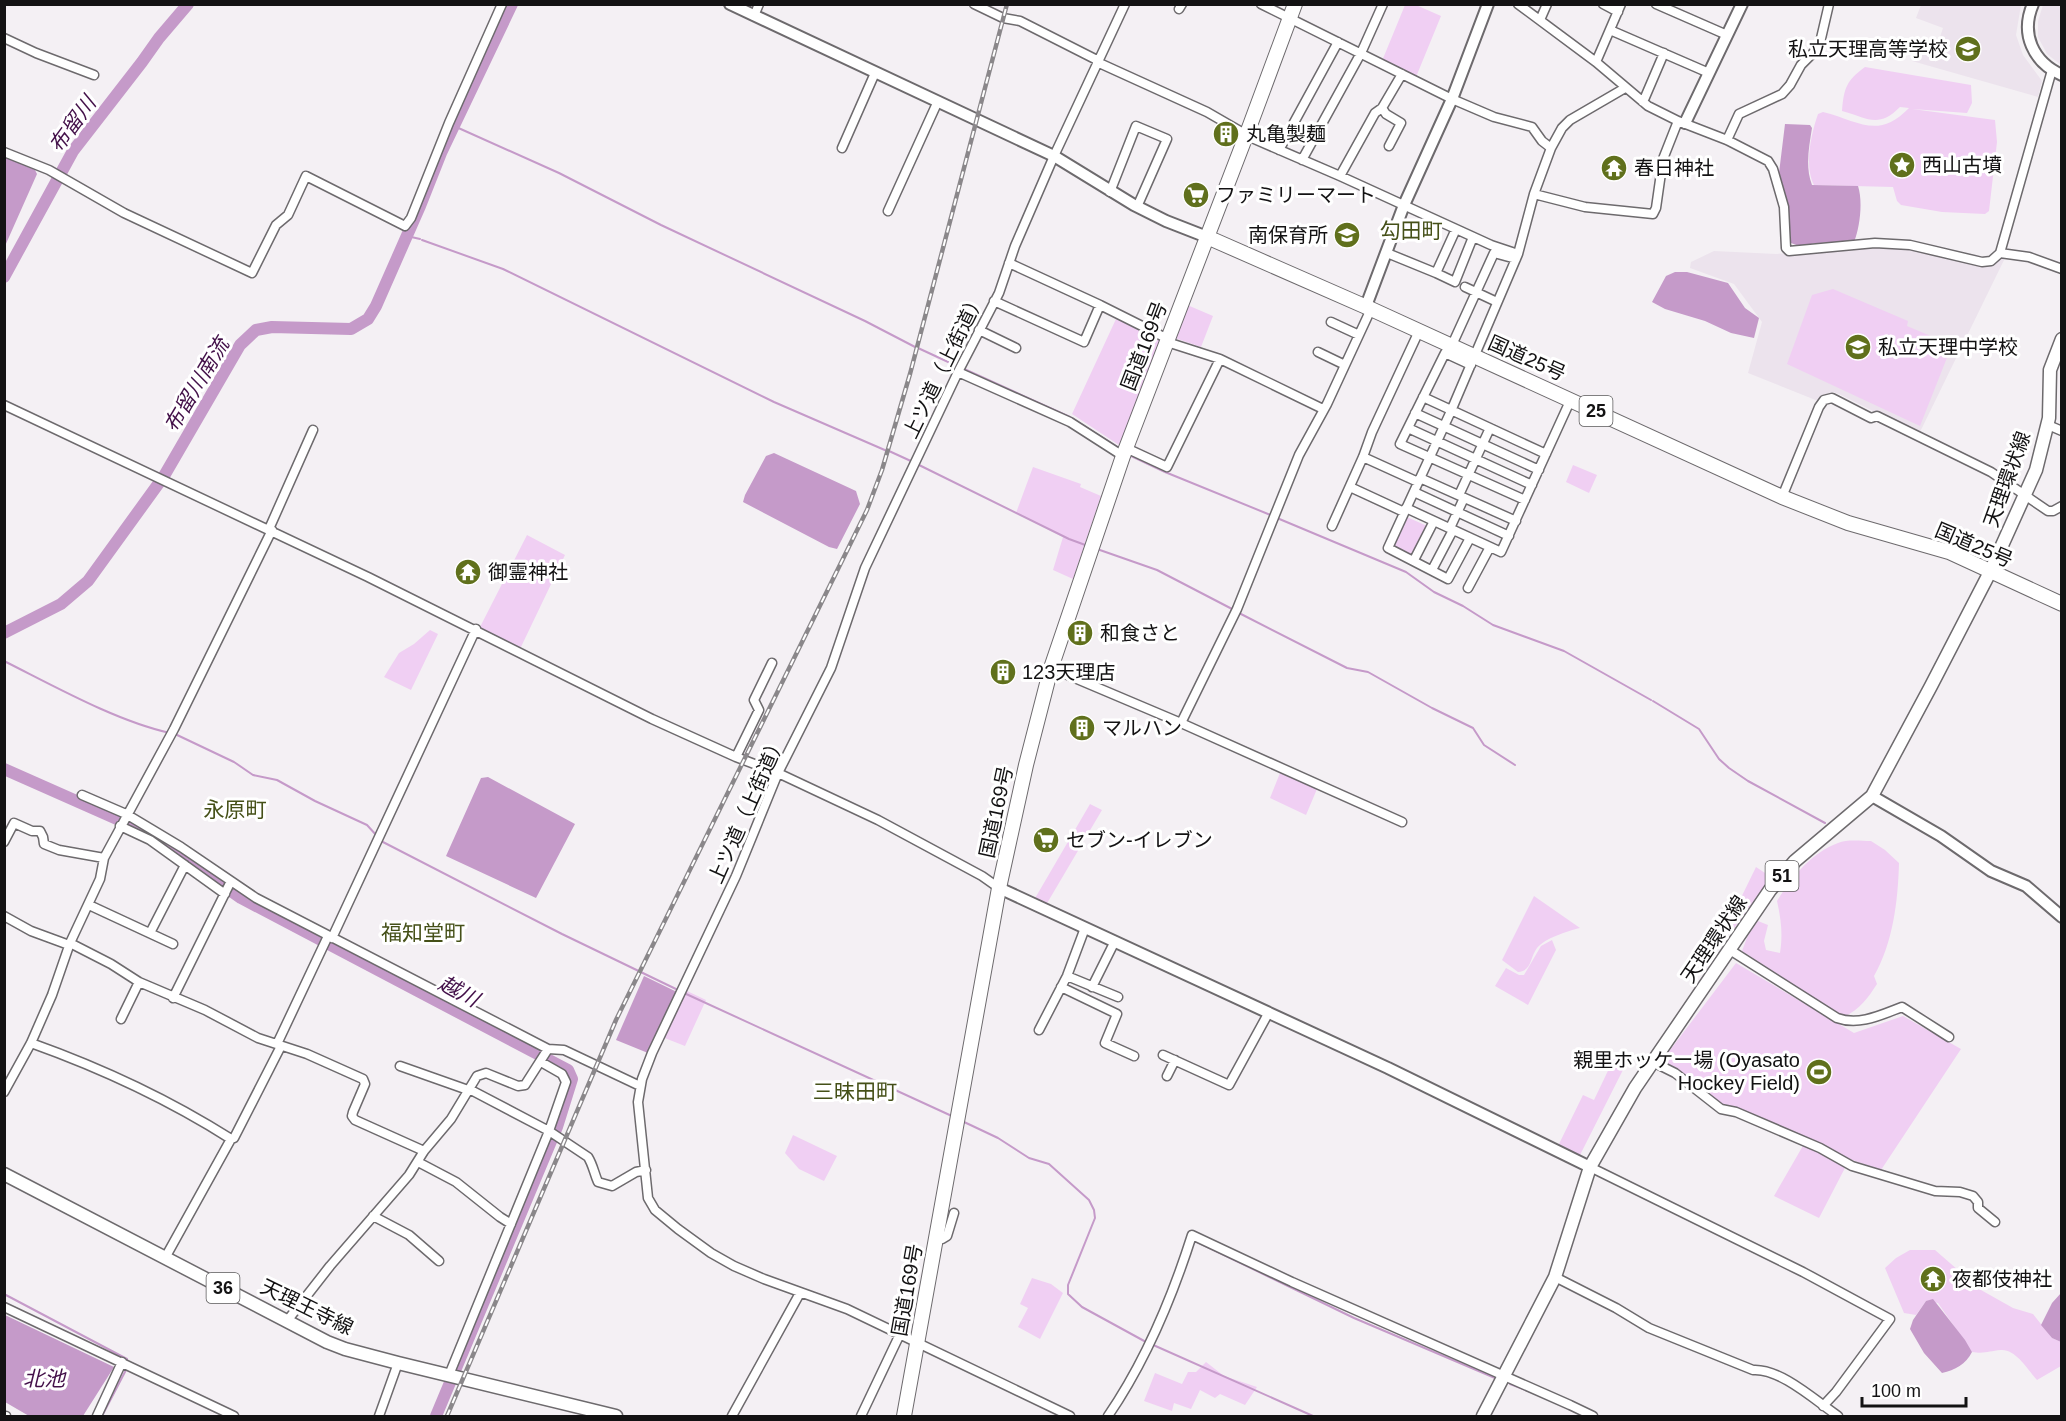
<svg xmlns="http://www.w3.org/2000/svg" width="2066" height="1421" font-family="Arial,'Noto Sans JP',sans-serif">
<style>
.built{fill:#ece3ed}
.green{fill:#f0cff3}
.water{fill:#c59ac9}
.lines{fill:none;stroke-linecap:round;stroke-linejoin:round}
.stream{stroke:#c59ac9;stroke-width:2}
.river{stroke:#c59ac9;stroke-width:12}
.minor-casing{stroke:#6d6a6d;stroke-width:11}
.tertiary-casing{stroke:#6d6a6d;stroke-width:14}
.primary-casing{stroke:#6d6a6d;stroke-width:15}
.trunk-casing{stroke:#6d6a6d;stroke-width:16}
.minor{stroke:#fff;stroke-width:8}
.tertiary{stroke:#fff;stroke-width:10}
.primary{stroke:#fff;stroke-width:12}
.trunk{stroke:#fff;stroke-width:14}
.rail-casing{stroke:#8a878a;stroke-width:4.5}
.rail{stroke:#fff;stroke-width:2;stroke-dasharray:7;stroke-linecap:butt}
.labels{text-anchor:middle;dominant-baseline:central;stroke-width:6;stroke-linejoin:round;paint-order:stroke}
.shield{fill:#fff;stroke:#5a595a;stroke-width:1.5}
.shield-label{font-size:18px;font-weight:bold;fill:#131213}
.poi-label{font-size:20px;fill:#131213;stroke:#fff;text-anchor:start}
.street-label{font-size:20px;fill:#131213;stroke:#fff}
.water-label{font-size:21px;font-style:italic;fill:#431049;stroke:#fff}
.neighbourhood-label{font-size:21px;fill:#455018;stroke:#fff}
</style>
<rect width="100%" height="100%" fill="#f4f0f4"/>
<path class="built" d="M 1921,5 L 2021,5 L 2016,35 L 2023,55 L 2042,81 L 2038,97 L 1912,61 L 1920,39 L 1938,43 L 1943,28 L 1916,18 Z
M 2043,5 L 2061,5 L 2061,65 L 2047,54 L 2038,37 L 2038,21 Z
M 1907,247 L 1984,265 L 2005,258 L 1919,434 L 1839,394 L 1833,392 L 1822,395 L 1818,401 L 1748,373 L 1762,322 L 1734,284 L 1690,268 L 1691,262 L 1714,251 L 1776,254 L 1858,248 Z"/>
<path class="green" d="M 1405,5 L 1416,5 L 1441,16 L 1416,77 L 1382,61 Z
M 1865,67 L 1971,85 L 1972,103 L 1967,113 L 1912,109 L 1995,120 L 1997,142 L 1989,211 L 1985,214 L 1942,212 L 1901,205 L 1897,201 L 1893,187 L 1814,185 C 1804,166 1811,134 1818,114 L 1823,112 C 1859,121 1878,140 1909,108 L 1900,107 C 1878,129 1868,118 1842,111 C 1844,88 1846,81 1865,67 Z
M 1833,289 L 1908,321 L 1907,326 L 1952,345 L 1920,426 L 1787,364 L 1812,295 Z
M 1185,304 L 1213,316 L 1201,347 L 1172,337 Z
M 1116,319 L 1163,342 L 1122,447 L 1072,414 Z
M 1573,465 L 1597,475 L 1589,493 L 1566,482 Z
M 1033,467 L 1081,484 L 1080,487 L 1101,496 L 1073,579 L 1053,570 L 1063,537 L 1016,513 Z
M 1407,517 L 1427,526 L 1413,557 L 1392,546 Z
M 527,535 L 565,555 L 520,649 L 479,629 Z
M 430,630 L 438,634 L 411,690 L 384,677 L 399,653 L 414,644 Z
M 1280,773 L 1317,789 L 1306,815 L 1270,798 Z
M 1090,804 L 1102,810 L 1046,905 L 1034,900 Z
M 1871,841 L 1885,850 L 1899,863 C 1898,901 1893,943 1874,976 L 1877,984 C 1868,998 1860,1009 1844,1017 L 1834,1013 L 1742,951 L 1748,935 L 1758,921 L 1768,925 L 1764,941 L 1766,950 L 1780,953 C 1783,934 1781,919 1777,901 C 1792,877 1811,853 1838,843 C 1847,839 1861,841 1871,841 Z
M 1756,867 L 1765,873 L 1774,874 L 1732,931 L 1724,925 L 1735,910 Z
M 1534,896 L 1580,928 C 1568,931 1545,938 1537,948 C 1530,957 1532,971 1518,972 L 1502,960 Z
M 1552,940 L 1556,950 L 1528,1005 L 1495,986 L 1506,968 L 1519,975 L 1524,975 L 1541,946 Z
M 1736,963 L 1854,1033 L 1903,1016 L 1961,1049 L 1881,1170 L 1852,1160 L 1815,1141 L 1739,1108 L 1723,1107 L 1706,1090 L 1661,1062 Z
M 685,990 L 706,1000 L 685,1046 L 662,1037 Z
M 1616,1054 L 1628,1060 L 1579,1157 L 1558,1146 L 1583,1095 L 1594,1100 Z
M 793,1135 L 837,1156 L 824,1181 L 799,1169 L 785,1153 Z
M 1804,1144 L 1846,1166 L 1819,1218 L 1774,1196 Z
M 1910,1250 L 1935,1250 L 1981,1290 L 2013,1308 L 2033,1314 L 2052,1338 L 2061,1342 L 2061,1366 L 2037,1380 C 2028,1370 2016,1349 2001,1350 C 1989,1351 1985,1354 1972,1352 L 1938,1303 L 1926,1301 L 1916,1315 L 1904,1313 L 1885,1268 L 1896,1258 Z
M 1032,1278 L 1051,1284 L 1063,1293 L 1040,1339 L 1018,1327 L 1028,1308 L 1020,1304 Z
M 1206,1362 L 1224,1376 L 1257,1387 L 1245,1405 L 1220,1394 L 1215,1398 L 1200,1390 L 1191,1409 L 1174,1403 L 1172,1411 L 1144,1401 L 1155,1373 L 1182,1384 L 1188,1372 L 1196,1372 Z"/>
<path class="water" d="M 1785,124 L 1810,125 L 1812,128 C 1809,147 1805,167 1812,185 L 1858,186 C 1863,201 1860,227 1854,242 L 1817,243 L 1799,246 L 1791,243 L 1787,201 L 1779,173 Z
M 5,157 L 35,170 L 37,174 L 5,246 Z
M 1675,272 L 1687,272 L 1728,283 L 1745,308 L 1759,318 L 1754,338 L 1731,333 L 1705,321 L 1665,309 L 1652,302 L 1666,276 Z
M 774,453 L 856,491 L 860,504 L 837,549 L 829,547 L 743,502 L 745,495 L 766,456 Z
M 488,777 L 575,824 L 536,898 L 446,856 L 481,778 Z
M 644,976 L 677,992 L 648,1053 L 616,1040 Z
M 2061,1293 L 2061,1342 L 2052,1338 L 2041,1325 L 2052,1303 Z
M 1933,1299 L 1965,1340 L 1972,1352 C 1966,1364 1955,1370 1942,1373 L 1924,1353 L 1910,1329 L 1913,1320 L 1926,1301 Z
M 5,1315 L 114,1367 L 83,1416 L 29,1416 L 5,1402 Z"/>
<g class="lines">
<path class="stream" d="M 454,126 L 559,173 L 661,225 L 865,321 L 917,348
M 407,236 L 420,239
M 422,240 L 503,269 L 774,402 L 887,451
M 918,348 L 959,367
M 962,368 L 1070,417 L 1119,448
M 889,451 L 913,462
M 1129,455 L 1165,472 L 1273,516
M 917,464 L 1069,539 L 1088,546
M 1277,518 L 1406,572 L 1434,592 L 1463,606 L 1493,625 L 1564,651 L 1651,700
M 1097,549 L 1157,570 L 1234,610
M 1239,613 L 1347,668 L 1368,672 L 1432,708 L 1473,728 L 1484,745 L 1515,765
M 4,661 C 54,686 116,721 170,733
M 1653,701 L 1699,729 L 1719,759 L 1729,768 L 1748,781 L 1825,823
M 175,734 L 234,762 L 253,775 L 277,780 L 315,801 L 367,825 L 377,836
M 381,841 L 562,934 L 678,990
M 684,993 L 954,1117
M 962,1121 L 998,1138 L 1029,1158 L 1049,1164 L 1089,1200 L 1094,1210 L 1095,1218 L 1068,1285 L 1068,1294 L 1082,1307 L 1146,1342
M 1197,1242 L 1354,1318 L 1495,1378
M 4,1294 L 127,1359 L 127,1363
M 1151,1344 L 1313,1416
M 1510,1384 L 1541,1396
M 102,1416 L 127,1368"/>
<path class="river" d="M 4,277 L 73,151 L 142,62 L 159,38 L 188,4
M 4,633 L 61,604 L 88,581 L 164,476 L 240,345 L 256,330 L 272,327 L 351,329 L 368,319 L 376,306 L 420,206 L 441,153 L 512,4
M 4,769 L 126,823 L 186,859 L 241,898 L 568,1070 L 572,1079 L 557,1127 L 436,1416"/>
<defs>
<path id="minor" d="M 974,4 L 1003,18 L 1020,21 L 1097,60
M 1261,4 L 1452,99 L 1494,117 L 1532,127 L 1542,141 L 1551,148
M 1518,4 L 1596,62 L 1648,106 L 1678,121 L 1727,140 L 1768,161 L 1773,169 L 1784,207 L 1786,248 L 1789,251 L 1875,243 L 1910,245 L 1982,262 L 1991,261 L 2000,253 L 2052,70
M 1603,4 L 1618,12
M 1656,4 L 1727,35
M 1179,9 L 1182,4
M 754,16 L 759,4
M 1540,20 L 1547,4
M 1610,30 L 1709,73
M 4,38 L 36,53 L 94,75
M 1097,62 L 1207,112 L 1252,138 L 1340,176 L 1491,245 L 1518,254
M 1596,62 L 1621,4
M 1643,102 L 1664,53
M 1382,108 L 1386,114 L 1401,123 L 1389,146
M 1727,140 L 1739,114 L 1782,94 L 1790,85 L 1801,65 L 1819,47 L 1829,4
M 842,148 L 875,73
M 1279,150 L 1338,42
M 4,152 L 49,170 L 124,213 L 252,273 L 276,225 L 288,215 L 306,176 L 405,226 L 411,218 L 449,123 L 502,4
M 1302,160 L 1361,53 L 1383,4
M 1340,176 L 1375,113 L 1382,108 L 1402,74
M 1110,192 L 1136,126 L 1167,139 L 1137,207
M 1534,194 L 1585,207 L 1653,214 L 1656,208 L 1663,159 L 1678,121
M 888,211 L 938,101
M 1387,253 L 1436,273 L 1456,229
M 2000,253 L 2029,257 L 2062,269
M 1009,263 L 1100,305 L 1168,339
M 1436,273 L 1455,282 L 1473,237
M 1465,287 L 1497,302
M 994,301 L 1084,342 L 1100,305
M 1331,322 L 1359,335
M 979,330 L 1016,348
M 1167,342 L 1220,359 L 1323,409
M 1452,345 L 1494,253 L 1516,259
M 1318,352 L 1345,365
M 1471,365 L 1445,353 L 1400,444 L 1525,500
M 958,372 L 1070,422 L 1123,456
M 1423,397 L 1546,454
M 4,405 L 368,577 L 652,719 L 736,757 L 778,773 L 878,820 L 982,876 L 999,888
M 1415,413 L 1539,470
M 2048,425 L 2062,431
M 1408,428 L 1532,485
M 1126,448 L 1167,467 L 1220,359
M 1363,457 L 1418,482
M 1420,478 L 1516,521
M 1350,487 L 1404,512
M 1414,492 L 1509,536
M 1459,495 L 1490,428
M 1782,497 L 1819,407 L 1824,400 L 1832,398 L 1871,418 L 1877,416 L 1991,472 L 2048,511 L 2053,511 L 2062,506
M 1406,508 L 1501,552 L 1571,399
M 1332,526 L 1363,457 L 1372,432 L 1419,331
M 1450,528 L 1464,498
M 269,529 L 313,430
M 1470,538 L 1448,579 L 1388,548 L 1451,411 L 1518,254 L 1534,194 L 1551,148 L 1562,128 L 1570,120 L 1625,88
M 1414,560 L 1434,521
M 1432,570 L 1453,530
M 1468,588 L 1490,547
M 1051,668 L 1181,723 L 1402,822
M 1181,723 L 1237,609 L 1299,455 L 1327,404 L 1371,309
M 736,757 L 759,710 L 754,700 L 772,663
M 82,795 L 126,814 L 181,847 L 256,898 L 548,1049 L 564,1050 L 640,1086
M 120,826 L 150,840 L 225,894
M 4,842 L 14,823 L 32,831 L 40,831 L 43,837 L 44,844 L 59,850 L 104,858
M 89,905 L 173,944
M 4,916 L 31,931 L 69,945
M 150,933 L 185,865
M 332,938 L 476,629
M 70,943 L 111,964 L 139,982 L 205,1010 L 258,1038 L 307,1054 L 363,1079 L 365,1084 L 353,1112 L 352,1116 L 355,1120 L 424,1151
M 1730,950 L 1837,1018 C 1859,1026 1881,1015 1902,1007 L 1949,1037
M 1067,976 L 1118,997
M 1061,987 L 1117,1014 L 1105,1043 L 1134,1056
M 1092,987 L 1115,941
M 173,998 L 231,881
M 121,1019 L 139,982
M 1039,1030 L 1067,976 L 1085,928
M 31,1043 C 101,1068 168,1099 231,1139
M 277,1044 L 328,936
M 1163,1055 L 1229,1085 L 1269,1012
M 1653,1062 L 1675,1073 L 1721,1109 L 1736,1112 L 1820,1148 L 1852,1166 L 1935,1191 L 1960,1192 L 1973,1196 L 1978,1202 L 1978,1208 L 1995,1222
M 400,1066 L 468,1090
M 1167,1076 L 1175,1060
M 469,1089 L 549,1131 L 588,1157 C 593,1165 594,1173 598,1182 L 612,1186 L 636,1172 L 646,1170
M 4,1092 L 31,1043 L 52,995 L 70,943 L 100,879 L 104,858 L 174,729 L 272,530
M 418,1162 L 456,1182 L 500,1217 L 511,1224
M 1590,1167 L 1803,1272 L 1890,1319 L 1836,1392 L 1823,1406
M 373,1216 L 409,1235 L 439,1261
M 936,1238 L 942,1239 L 947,1236 L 954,1213
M 165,1258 L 231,1139 L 234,1138 L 281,1046
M 1555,1277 L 1616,1308 L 1649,1328 L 1753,1370 C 1780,1368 1816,1401 1838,1416
M 4,1307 L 234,1416
M 287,1321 L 330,1266 L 409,1175 L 424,1151 L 451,1119 L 477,1076 L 486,1073 L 518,1086 L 525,1085 L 548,1049
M 449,1375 L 549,1131 L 566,1082 L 562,1074 L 541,1062
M 4,1416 L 6,1416
M 97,1416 L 122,1362
M 379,1416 L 398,1363
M 732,1416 L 800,1293
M 861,1416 L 900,1334
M 1070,1416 L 847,1309 L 764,1279 L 734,1266 L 711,1253 L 678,1229 L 655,1210 L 648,1198 L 638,1102 L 642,1079 L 652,1053 L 736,876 L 778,773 L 831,668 L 865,568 L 958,372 L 999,293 L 1015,246 L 1054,156 L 1125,4
M 1108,1416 C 1145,1362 1172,1298 1192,1235 L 1292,1282 L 1570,1405 L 1593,1416"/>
<path id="tertiary" d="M 730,4 L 1054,156 L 1134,205 L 1166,221 L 1207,237
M 2033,4 C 2020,34 2033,62 2062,75
M 1685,123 L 1742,4
M 1366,306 L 1404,205 L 1452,99 L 1488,4
M 1872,796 L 1941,836 L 1991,871 L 2026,886 L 2062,917
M 999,888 L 1388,1068 L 1590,1167"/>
<path id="primary" d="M 4,1174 L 327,1342 L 345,1349 L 398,1363 L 616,1416
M 1483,1416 L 1555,1277 L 1590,1167 L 1635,1088 L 1770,890 L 1795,861 L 1872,796 L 1931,686 L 1990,572 L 2036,470 L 2049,418 L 2050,370 L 2062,339"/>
<path id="trunk" d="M 1207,237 L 1371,309 L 1782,497 L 1848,523 L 1949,552 L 2062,604
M 904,1416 L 999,888 L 1026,765 L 1051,668 L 1123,456 L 1249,128 L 1295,4"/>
</defs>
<use href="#minor" class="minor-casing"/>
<use href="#tertiary" class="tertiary-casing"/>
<use href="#primary" class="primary-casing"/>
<use href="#trunk" class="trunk-casing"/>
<use href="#minor" class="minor"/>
<use href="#tertiary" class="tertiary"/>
<use href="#primary" class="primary"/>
<use href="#trunk" class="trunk"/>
<defs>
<path id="rail" d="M 447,1416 L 616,1020 L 867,510 L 882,470 L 910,374 L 1007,4"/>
</defs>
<use href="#rail" class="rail-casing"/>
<use href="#rail" class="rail"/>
</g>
<defs>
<symbol id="school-disc" viewBox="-11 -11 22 22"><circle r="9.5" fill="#60701c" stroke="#fff"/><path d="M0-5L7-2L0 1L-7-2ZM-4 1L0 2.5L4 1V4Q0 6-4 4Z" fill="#fff"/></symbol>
<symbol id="building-disc" viewBox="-11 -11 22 22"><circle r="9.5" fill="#60701c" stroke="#fff"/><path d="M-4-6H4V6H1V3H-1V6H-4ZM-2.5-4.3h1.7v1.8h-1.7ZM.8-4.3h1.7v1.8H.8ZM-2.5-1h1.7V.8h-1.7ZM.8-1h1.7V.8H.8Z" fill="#fff"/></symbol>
<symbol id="sight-disc" viewBox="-11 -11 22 22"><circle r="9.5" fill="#60701c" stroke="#fff"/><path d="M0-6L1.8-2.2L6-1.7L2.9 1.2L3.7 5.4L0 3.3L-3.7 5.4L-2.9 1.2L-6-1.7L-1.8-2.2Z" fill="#fff"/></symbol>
<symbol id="temple-disc" viewBox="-11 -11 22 22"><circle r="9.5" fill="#60701c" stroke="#fff"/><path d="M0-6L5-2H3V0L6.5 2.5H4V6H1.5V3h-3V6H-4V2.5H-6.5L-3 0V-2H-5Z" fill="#fff"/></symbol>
<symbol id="supermarket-disc" viewBox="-11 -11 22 22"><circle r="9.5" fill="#60701c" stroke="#fff"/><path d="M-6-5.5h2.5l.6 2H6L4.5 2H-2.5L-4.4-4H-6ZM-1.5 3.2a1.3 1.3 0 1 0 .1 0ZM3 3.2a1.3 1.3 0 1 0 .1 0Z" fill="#fff"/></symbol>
<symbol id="stadium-disc" viewBox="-11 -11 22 22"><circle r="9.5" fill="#60701c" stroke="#fff"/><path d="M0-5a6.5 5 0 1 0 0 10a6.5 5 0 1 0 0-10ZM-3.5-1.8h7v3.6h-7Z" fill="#fff"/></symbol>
</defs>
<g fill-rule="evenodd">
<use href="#school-disc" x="1953" y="34" width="30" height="30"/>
<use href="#building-disc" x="1211" y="119" width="30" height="30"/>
<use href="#sight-disc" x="1887" y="150" width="30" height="30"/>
<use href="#temple-disc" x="1599" y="153" width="30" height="30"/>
<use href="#supermarket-disc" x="1181" y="180" width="30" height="30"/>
<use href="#school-disc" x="1332" y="220" width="30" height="30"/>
<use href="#school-disc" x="1843" y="332" width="30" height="30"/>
<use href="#temple-disc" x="453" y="557" width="30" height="30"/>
<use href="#building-disc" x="1065" y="618" width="30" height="30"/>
<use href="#building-disc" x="988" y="657" width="30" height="30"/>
<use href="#building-disc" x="1067" y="713" width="30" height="30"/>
<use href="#supermarket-disc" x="1031" y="825" width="30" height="30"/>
<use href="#stadium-disc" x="1804" y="1057" width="30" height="30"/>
<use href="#temple-disc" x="1918" y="1264" width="30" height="30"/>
</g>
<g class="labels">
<g class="shield">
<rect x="1579.5" y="396" width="33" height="30" rx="4.5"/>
<rect x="1765.5" y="861" width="33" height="30" rx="4.5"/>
<rect x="206.5" y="1273" width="33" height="30" rx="4.5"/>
</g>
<g class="shield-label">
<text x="1596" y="411">25</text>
<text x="1782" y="876">51</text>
<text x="223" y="1288">36</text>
</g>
<g class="poi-label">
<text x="1948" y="49" text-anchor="end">私立天理高等学校</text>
<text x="1246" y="134">丸亀製麺</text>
<text x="1922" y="165">西山古墳</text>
<text x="1634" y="168">春日神社</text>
<text x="1216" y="195">ファミリーマート</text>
<text x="1328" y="235" text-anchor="end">南保育所</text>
<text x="1878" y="347">私立天理中学校</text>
<text x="488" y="572">御霊神社</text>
<text x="1100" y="633">和食さと</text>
<text x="1022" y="672">123天理店</text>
<text x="1102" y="728">マルハン</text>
<text x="1066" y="840">セブン-イレブン</text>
<text x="1800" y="1060" text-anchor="end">親里ホッケー場 (Oyasato<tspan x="1800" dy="23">Hockey Field)</tspan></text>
<text x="1952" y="1279">夜都伎神社</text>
</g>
<g class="street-label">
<text transform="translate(1144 346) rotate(-69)">国道169号</text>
<text transform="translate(1527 358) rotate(24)">国道25号</text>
<text transform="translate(944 365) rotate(-64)">上ツ道（上街道）</text>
<text transform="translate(2007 479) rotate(-70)">天理環状線</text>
<text transform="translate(1974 545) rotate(23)">国道25号</text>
<text transform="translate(747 809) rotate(-66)">上ツ道（上街道）</text>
<text transform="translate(996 812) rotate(-78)">国道169号</text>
<text transform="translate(1714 939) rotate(-56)">天理環状線</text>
<text transform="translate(907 1290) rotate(-80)">国道169号</text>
<text transform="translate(307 1307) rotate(26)">天理王寺線</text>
</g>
<g class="water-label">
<text transform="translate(72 124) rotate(-54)">布留川</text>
<text transform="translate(196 385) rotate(-59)">布留川南流</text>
<text transform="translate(459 991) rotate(28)">越川</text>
<text x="44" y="1378">北池</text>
</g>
<g class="neighbourhood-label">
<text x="1411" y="230">勾田町</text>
<text x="235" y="809">永原町</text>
<text x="423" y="932">福知堂町</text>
<text x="855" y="1091">三昧田町</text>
</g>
</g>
<rect width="2066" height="1421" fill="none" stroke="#131213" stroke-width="12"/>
<path d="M1862 1397v9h104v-9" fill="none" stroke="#131213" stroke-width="3"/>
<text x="1871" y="1397" font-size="18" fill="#131213" stroke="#ffffff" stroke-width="4.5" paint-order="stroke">100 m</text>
</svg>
